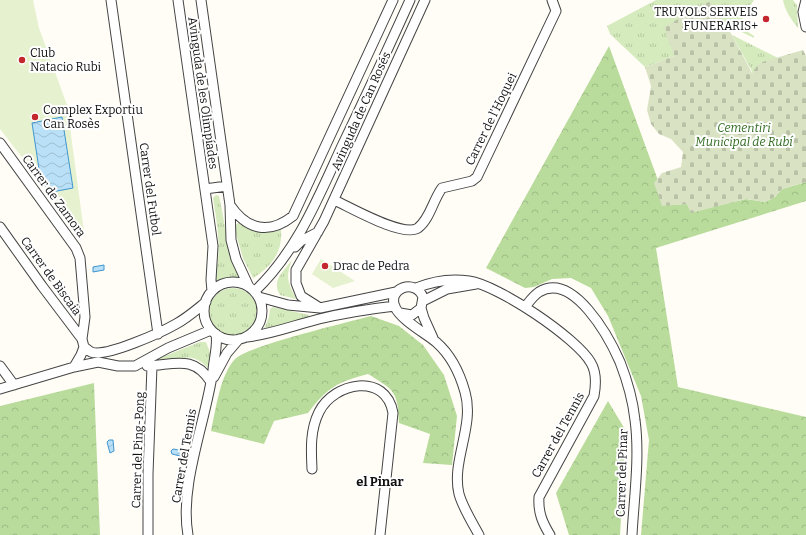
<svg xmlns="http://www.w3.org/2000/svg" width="806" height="535" font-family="Bitter,serif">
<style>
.grass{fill:url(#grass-tufts)}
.forest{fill:url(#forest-crowns)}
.cemetery{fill:url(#cemetery-stones)}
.pitch{fill:#e6f2cf}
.water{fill:url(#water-waves);stroke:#3f96cf}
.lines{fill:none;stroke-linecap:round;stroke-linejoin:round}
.minor-casing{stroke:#444;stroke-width:11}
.minor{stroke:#fff;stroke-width:9}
.poi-dot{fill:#c4262e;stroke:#fff;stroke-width:1.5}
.labels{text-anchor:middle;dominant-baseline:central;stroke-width:4;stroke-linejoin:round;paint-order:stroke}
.poi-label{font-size:12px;fill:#111;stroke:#fff;text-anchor:start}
.street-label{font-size:12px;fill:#111;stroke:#fff}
.park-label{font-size:12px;font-style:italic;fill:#2f6b1f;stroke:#fff}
.neighbourhood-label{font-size:13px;font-weight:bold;fill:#111;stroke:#fff}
</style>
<defs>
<pattern id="grass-tufts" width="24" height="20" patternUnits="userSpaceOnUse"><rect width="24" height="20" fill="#d5ebbd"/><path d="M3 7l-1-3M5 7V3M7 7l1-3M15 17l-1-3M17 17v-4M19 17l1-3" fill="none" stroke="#b6c8a1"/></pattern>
<pattern id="forest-crowns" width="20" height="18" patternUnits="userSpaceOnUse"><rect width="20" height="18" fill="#b9dc9c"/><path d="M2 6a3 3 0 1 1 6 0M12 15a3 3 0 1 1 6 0" fill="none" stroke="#9ebc85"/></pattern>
<pattern id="cemetery-stones" width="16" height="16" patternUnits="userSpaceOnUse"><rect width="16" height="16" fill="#d9e3c4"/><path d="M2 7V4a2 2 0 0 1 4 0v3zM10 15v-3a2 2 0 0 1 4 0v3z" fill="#b9c2a7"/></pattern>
<pattern id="water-waves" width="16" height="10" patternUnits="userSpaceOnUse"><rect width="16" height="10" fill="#b9e0f7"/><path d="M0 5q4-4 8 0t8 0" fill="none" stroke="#9ebfd3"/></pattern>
</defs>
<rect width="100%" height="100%" fill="#fffdf5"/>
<path class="grass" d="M 656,0 L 754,0 L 743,17 L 741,24 L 745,30 L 754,36 L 754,38 L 725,24 L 709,2 L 674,56 L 645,67 L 610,34 L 607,26 Z
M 783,0 L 793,0 L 797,5 L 798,28 C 791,19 785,11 783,0 Z
M 732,35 L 778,58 L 759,63 L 753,73 Z
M 216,195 L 219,196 C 226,225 226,250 239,277 L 215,283 L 214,282 C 222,249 218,230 213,198 Z
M 239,222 C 253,231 265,235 281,230 C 283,252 271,267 253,278 L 243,258 L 234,227 Z
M 292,260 C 285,278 288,282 296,299 L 280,295 C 271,281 283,272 292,260 Z
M209 312a24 24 0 1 1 48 0a24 24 0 1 1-48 0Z
M 273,307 L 309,315 L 309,318 L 263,331 L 269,317 L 270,309 Z
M 200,342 L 206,342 L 211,355 L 209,369 C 191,349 181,361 159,361 L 160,358 Z"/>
<path class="forest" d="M 609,46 L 667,205 L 687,204 L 691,212 L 746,199 L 765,202 L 775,197 L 782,189 L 806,182 L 806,201 L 656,248 L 678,387 L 806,417 L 806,535 L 641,535 L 649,440 L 641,396 L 608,316 L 591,288 L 571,278 L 552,279 L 534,287 L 525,288 L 486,268 Z
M 371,316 L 399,326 L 423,345 L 444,375 L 457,416 L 452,465 L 423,463 L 430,434 L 399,423 C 398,391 394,390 368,374 C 337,382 327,388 308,413 L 274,421 L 264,444 L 211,431 C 216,409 220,375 235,359 C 247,346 349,322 371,316 Z
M 94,383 L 100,535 L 0,535 L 0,406 Z
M 608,401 L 626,431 L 620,535 L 569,535 L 556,493 Z"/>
<path class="cemetery" d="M 710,1 L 732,35 L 752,73 L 759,63 L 803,50 L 806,56 L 806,182 L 782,189 L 775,197 L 765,202 L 746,199 L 691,213 L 687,204 L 662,206 L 654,183 L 662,173 L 681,167 L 683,152 L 671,139 L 659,134 L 651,124 L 647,110 L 651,86 L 645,67 L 674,56 L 664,27 Z"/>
<path class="pitch" d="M 0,0 L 33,0 L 39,28 L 67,105 L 84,232 L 77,233 L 41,182 L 0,129 Z
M 321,259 L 355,281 L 333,288 L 312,274 Z"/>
<path class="water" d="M 62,117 L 73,188 L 52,192 L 41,182 L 32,123 Z
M 104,265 L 104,270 L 93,272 L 93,267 Z
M 109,440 L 113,440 L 114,451 L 110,453 L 107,442 Z
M 173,449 L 185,451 L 184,457 L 172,454 L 171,451 Z"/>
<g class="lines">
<defs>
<path id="minor" d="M 111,0 L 158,334
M 178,0 L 213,246 L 211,280 L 212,291
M 201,0 L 230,205 L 231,240 L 236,259 L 249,287
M 806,0 L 803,12 L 806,27
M 0,143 L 76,248 L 80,258 L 85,317 L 82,339 L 84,347 L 81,355 L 74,367
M 205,189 L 227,186
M 334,200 C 350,207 403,238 418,228 C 430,219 433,200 442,188 L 472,181 L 477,177 L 556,11 L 552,0
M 230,205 C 247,230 269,235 293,216 L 393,0
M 0,227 L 42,286 L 82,339
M 295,247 L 301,241 L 318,232
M204 311a29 29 0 1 1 58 0a29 29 0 1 1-58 0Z
M 416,288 C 433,281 450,278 469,281 C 498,285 577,338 591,363 C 597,373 596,385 594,396 L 539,497 C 538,512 542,522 550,535
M 255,291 C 297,251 318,198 342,146 C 365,98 388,49 410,0
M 259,297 L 288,305 L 320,308 L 396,292
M 423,301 L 447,289 L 476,284
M 525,307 C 529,302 533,296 539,292 C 573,271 609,337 620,362 C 627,380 633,401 635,420 C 640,457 634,498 632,535
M 320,308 L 301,296 L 296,283 L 296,270 L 324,221 L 425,0
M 421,308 L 424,318 L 433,338
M 400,313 L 412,315 L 421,308 L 423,297 C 415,278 387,288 395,307 C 401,320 425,333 436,342 C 451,355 460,374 465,392 C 475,426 451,461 459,494 C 463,508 472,522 479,535
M 247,337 C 272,334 295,325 319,319 C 344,313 369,309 395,306
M 84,347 C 86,348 89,351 91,352 C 105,358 162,332 176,324 C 187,318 196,310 206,302
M 0,366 L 14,385
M 147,366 C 174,365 193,354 211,382
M 214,377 L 227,353 L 239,339
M 0,389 L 74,367 L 98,362 L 118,366 L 135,366 L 168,348 L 211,330
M 312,469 C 311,449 310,430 319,412 C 334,382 386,372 393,413 L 380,535
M 148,535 L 148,474 L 152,366
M 188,535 C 179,485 206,421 213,370 C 214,358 218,345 216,334"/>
</defs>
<use href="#minor" class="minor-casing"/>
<use href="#minor" class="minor"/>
</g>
<g class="poi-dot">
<circle cx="766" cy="19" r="4"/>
<circle cx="22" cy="60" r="4"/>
<circle cx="35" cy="117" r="4"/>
<circle cx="325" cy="266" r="4"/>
</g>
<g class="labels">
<g class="poi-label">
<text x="758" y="12" text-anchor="end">TRUYOLS SERVEIS<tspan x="758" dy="14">FUNERARIS+</tspan></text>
<text x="30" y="53">Club<tspan x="30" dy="14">Natacio Rubi</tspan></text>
<text x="43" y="110">Complex Exportiu<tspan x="43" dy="14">Can Rosès</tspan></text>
<text x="333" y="266">Drac de Pedra</text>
</g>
<g class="street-label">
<text transform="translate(203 93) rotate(82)">Avinguda de les Olimpíades</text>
<text transform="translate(361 111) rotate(-66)">Avinguda de Can Rosés</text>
<text transform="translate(491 119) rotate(-64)">Carrer de l'Hoquei</text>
<text transform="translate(150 189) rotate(82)">Carrer del Futbol</text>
<text transform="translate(54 196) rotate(54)">Carrer de Zamora</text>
<text transform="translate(51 276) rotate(54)">Carrer de Biscaia</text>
<text transform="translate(558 435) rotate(-61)">Carrer del Tennis</text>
<text transform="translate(138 450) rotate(-88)">Carrer del Ping-Pong</text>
<text transform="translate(184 456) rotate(-80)">Carrer del Tennis</text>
<text transform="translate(622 473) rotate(-88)">Carrer del Pinar</text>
</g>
<g class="park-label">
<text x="744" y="128">Cementiri<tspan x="744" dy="14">Municipal de Rubí</tspan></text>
</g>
<g class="neighbourhood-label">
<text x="380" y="481">el Pinar</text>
</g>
</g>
</svg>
